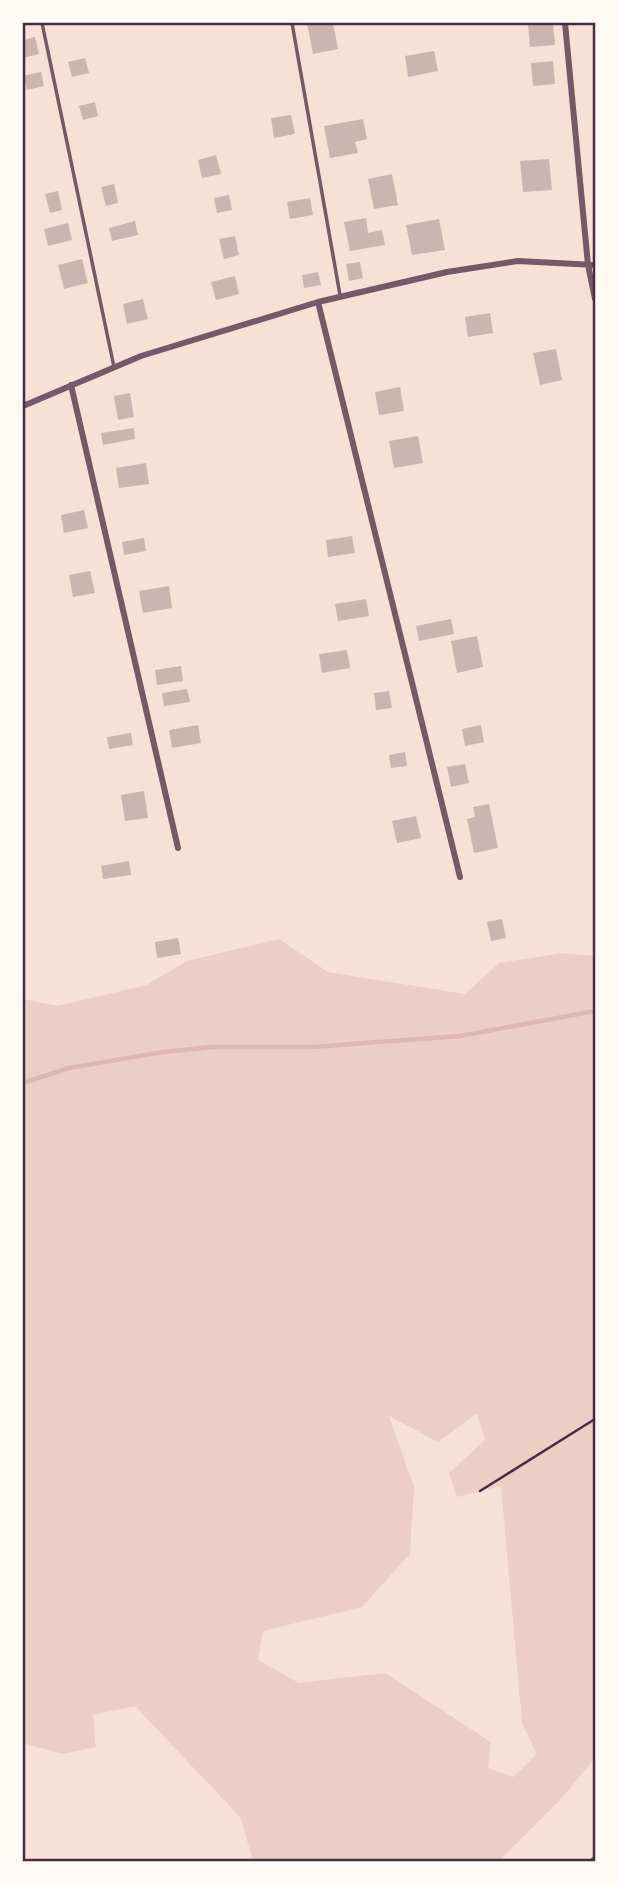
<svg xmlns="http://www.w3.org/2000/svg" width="618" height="1885" font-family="Manrope,sans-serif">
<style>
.green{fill:#ebcfc5;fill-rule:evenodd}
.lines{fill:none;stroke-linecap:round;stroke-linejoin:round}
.stream{stroke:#dcb8b0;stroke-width:4.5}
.building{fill:#ccb4b1}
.path{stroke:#4a2c40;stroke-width:2.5}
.service{stroke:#755966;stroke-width:3.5}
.minor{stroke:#755966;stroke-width:6}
.tertiary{stroke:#755966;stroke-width:8}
.neatline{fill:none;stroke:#4a2c40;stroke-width:2.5}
</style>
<rect width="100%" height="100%" fill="#f7e1d7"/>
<path class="green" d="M 279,939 L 328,972 L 465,994 L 499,963 L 562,953 L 595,956 L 595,1758 L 561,1799 L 498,1862 L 253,1862 L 241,1818 L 135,1706 L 93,1715 L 96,1747 L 63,1754 L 23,1743 L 23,999 L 58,1006 L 146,985 L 187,961 ZM 477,1413 L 485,1440 L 449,1473 L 457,1497 L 501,1486 L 522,1723 L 537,1754 L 513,1777 L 488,1768 L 491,1742 L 385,1673 L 299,1683 L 258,1660 L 263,1631 L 362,1607 L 410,1554 L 414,1487 L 389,1416 L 438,1442 Z"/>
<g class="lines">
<path class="stream" d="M 23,1083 L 69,1068 L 163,1052 L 212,1047 L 312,1047 L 460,1036 L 595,1011"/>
</g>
<path class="building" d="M 307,23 L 333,23 L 338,49 L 313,54 Z
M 553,23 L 555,45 L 530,47 L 528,25 Z
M 35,37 L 39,54 L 23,58 L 23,40 Z
M 434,51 L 438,71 L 408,77 L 405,56 Z
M 85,58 L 89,73 L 72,77 L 68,62 Z
M 553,61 L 555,84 L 533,86 L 531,63 Z
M 41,72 L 44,86 L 27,90 L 23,76 Z
M 95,102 L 98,116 L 83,120 L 79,106 Z
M 291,115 L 295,134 L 274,138 L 271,118 Z
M 363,119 L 367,139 L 355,142 L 358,153 L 330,158 L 324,126 Z
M 216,155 L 221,174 L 202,178 L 198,160 Z
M 549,159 L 552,190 L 523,192 L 520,161 Z
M 392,174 L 398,205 L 374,209 L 368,179 Z
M 114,184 L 118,203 L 106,206 L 101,187 Z
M 58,191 L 62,210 L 50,213 L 45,194 Z
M 229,195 L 232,210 L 217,213 L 214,198 Z
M 310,198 L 313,215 L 290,219 L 287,202 Z
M 366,218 L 368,233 L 382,230 L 385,245 L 350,251 L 344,222 Z
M 439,219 L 445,250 L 412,255 L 406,225 Z
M 135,221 L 138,235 L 112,241 L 109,228 Z
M 68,223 L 72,240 L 48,246 L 44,229 Z
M 235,236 L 239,255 L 224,259 L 219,239 Z
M 82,259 L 88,283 L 64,289 L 58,265 Z
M 360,262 L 363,278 L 349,281 L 346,264 Z
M 318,272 L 321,285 L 304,288 L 302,275 Z
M 235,276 L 239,294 L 216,300 L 211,282 Z
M 143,299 L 148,319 L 127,324 L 123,304 Z
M 490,313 L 493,333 L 468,337 L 465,317 Z
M 556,349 L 562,380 L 540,385 L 533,353 Z
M 400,387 L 404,411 L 379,415 L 375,392 Z
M 130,393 L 134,417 L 118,420 L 114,396 Z
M 134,428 L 135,439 L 103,445 L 101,433 Z
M 418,436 L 423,463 L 394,468 L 389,441 Z
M 146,463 L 149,484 L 119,488 L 116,468 Z
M 84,510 L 88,528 L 64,533 L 61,515 Z
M 352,536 L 355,553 L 328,557 L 326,540 Z
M 144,538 L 146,551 L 124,555 L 122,542 Z
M 90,571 L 95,593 L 73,597 L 69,575 Z
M 169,586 L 172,608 L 143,613 L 139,591 Z
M 366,599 L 369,616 L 338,621 L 335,604 Z
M 451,619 L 454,634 L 419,641 L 416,626 Z
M 477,636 L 483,667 L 457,673 L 451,641 Z
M 347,650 L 350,668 L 322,673 L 319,654 Z
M 181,666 L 183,681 L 157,685 L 155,670 Z
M 187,689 L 190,702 L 164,706 L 162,693 Z
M 389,691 L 392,708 L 376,710 L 374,693 Z
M 198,725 L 201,743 L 172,748 L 169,730 Z
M 481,725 L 484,742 L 465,746 L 462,729 Z
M 131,733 L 133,745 L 109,749 L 107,737 Z
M 405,752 L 407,766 L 391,768 L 389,755 Z
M 465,764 L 469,783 L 451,787 L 447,767 Z
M 144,791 L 148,818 L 125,821 L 121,795 Z
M 489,804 L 498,848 L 474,853 L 467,819 L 475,817 L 473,807 Z
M 416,816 L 421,838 L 397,843 L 392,821 Z
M 129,861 L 131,875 L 103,879 L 101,866 Z
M 502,919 L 506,938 L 491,941 L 487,922 Z
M 178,938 L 181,954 L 157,958 L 155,942 Z"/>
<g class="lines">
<path class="path" d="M 480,1491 L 595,1419"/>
<path class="service" d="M 42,23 L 114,367
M 292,23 L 340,295"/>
<path class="minor" d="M 565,23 L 588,265 L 595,299
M 318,302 L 460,877
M 71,385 L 178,848
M 23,406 L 141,356 L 318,302 L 447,272 L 518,261 L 595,265"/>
<path class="tertiary" d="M 593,1862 L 595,1860"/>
</g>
<rect width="618" height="1885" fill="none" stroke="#fffaf5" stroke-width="49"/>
<rect x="24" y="24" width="570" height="1836" class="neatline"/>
</svg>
